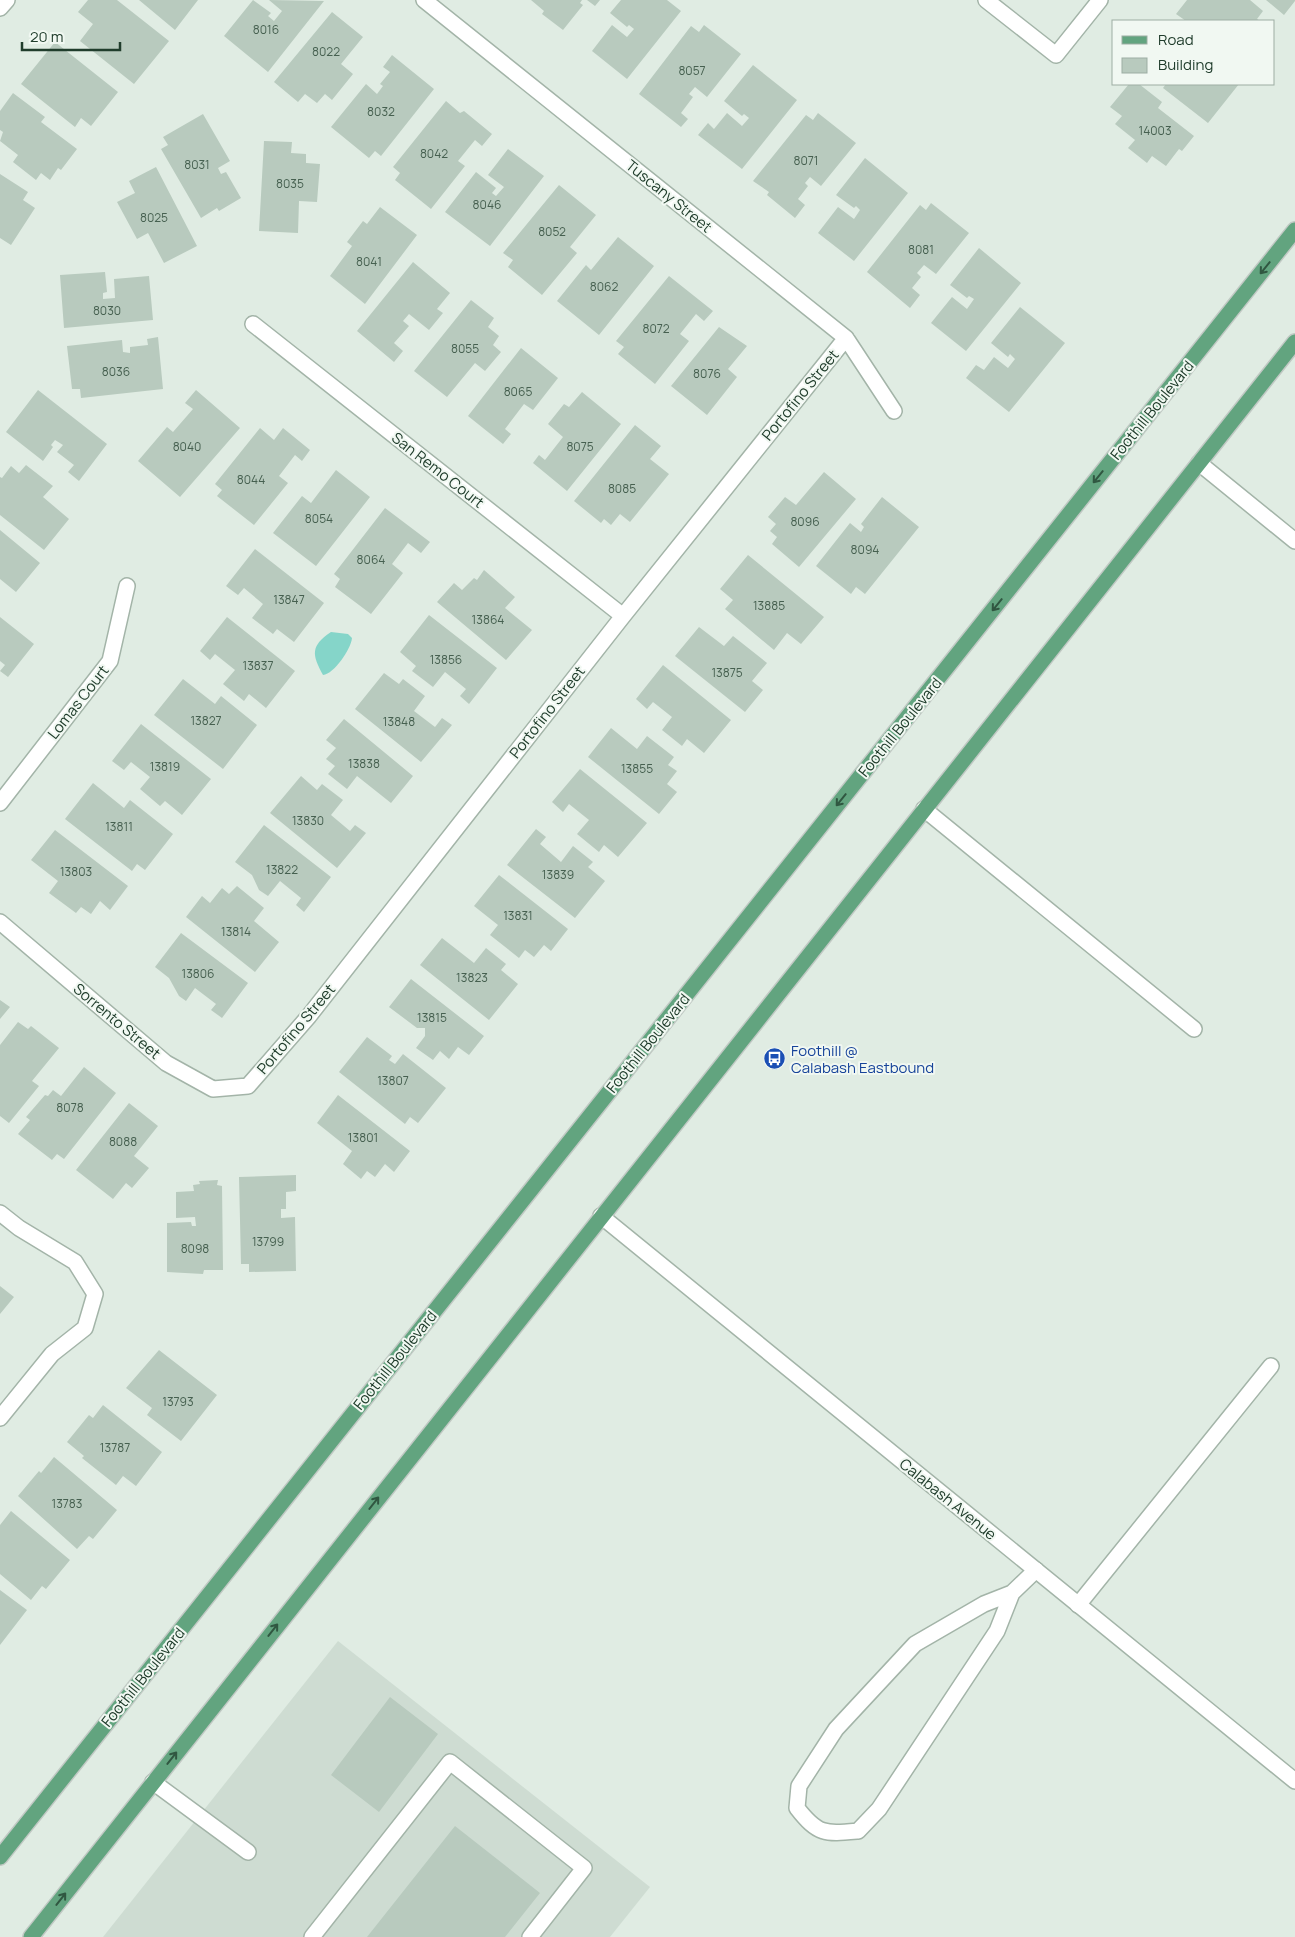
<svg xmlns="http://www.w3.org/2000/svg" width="1295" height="1937" font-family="Manrope,sans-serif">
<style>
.built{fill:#cedcd2}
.water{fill:#85d5c9}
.building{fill:#b8cabe}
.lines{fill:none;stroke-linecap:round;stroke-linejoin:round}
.service-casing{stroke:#a3b4a8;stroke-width:18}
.minor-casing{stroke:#a3b4a8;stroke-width:18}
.primary-casing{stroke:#c1c9c4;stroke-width:18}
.service{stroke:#fff;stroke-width:15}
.minor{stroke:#fff;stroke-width:15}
.primary{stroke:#62a47f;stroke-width:15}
.oneway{stroke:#305741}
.labels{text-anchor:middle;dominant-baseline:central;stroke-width:4;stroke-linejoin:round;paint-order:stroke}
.number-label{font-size:12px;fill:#466050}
.street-label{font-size:15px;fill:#203d2c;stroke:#f1f8f2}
.transit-label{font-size:15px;fill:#164399;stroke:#f1f8f2;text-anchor:start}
</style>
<rect width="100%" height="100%" fill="#e0ece3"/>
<path class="built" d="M 338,1641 L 650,1887 L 610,1937 L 103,1937 Z"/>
<path class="water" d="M 331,632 L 348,634 L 352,638 C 351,649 334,674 323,675 C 312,655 310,646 331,632 Z"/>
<path class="building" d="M 88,0 L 117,0 L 169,41 L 134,84 L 80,41 L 93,24 L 78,12 Z
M 139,0 L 198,0 L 175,30 Z
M 253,0 L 271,13 L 268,16 L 274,21 L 282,11 L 269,0 L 324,1 L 268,72 L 224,36 Z
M 531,0 L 582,0 L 580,3 L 583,5 L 563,30 L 542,14 L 544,11 Z
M 587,0 L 600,0 L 595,6 Z
M 621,0 L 667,0 L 681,11 L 627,79 L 592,51 L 612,25 L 627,37 L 634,29 L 629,25 L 627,27 L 610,13 Z
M 1187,0 L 1250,0 L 1263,11 L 1257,19 L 1260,21 L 1186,21 L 1176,14 Z
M 1266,0 L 1295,0 L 1295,1 L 1284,15 Z
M 332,12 L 363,37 L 341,64 L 353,74 L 332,100 L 325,94 L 317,103 L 305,94 L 298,102 L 274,82 Z
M 704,25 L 741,54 L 707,97 L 695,87 L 689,94 L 693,97 L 681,113 L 688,119 L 681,127 L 639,94 L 691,26 L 699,32 Z
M 55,42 L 118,92 L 91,126 L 81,118 L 75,127 L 21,84 Z
M 392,55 L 434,89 L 381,156 L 375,151 L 369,158 L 331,127 L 366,84 L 377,94 L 383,86 L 380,84 L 390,72 L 383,67 Z
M 753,65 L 797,100 L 742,169 L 698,135 L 708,123 L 714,129 L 727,113 L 742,126 L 749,118 L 744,114 L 742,116 L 724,101 Z
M 1129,84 L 1139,84 L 1162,102 L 1158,108 L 1194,136 L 1182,151 L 1179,149 L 1166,166 L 1152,156 L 1147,163 L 1128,148 L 1135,140 L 1115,124 L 1122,116 L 1110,107 Z
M 1166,84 L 1239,84 L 1208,123 L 1163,88 Z
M 13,93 L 45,117 L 41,122 L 77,149 L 61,170 L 58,168 L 50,180 L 41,173 L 36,180 L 13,162 L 18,155 L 0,141 L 3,132 L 0,130 L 0,111 Z
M 446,101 L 460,113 L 464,111 L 492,134 L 482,146 L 475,140 L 458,161 L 465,166 L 431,209 L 395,180 L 400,173 L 393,167 Z
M 818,113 L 856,143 L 821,186 L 810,177 L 805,183 L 808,186 L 798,199 L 805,205 L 795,218 L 767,195 L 769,192 L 753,181 L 806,115 L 813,120 Z
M 203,114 L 230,161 L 218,168 L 221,174 L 226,172 L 241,198 L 219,211 L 217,208 L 201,218 L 161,149 L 168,145 L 163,137 Z
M 264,141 L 292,142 L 291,153 L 306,154 L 306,163 L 320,164 L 317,202 L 299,201 L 298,233 L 259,231 Z
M 508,149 L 544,176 L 490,246 L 445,212 L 476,172 L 496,188 L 492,193 L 496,196 L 504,187 L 488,175 Z
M 865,158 L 908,193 L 854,261 L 818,233 L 838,207 L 854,219 L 860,210 L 856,206 L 854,208 L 836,195 Z
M 156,167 L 197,246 L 164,263 L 148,233 L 137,239 L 117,202 L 135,193 L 129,181 Z
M 0,174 L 28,192 L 23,200 L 35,208 L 11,245 L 0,238 Z
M 559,185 L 596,215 L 570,247 L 577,253 L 542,295 L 508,267 L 513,260 L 503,253 Z
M 931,203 L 969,233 L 936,274 L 924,265 L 917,273 L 921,277 L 912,288 L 920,295 L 910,308 L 867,272 L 920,205 L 926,210 Z
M 380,207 L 417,235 L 365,304 L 330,276 L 352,246 L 347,242 L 363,221 L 367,224 Z
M 618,237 L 654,266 L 599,335 L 557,301 L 586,265 L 591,270 Z
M 979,248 L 1021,283 L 966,351 L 931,323 L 952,297 L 967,309 L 974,299 L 969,296 L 967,298 L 950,285 Z
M 413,262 L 450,293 L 437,309 L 443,313 L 429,330 L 409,314 L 403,321 L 409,326 L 394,343 L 403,351 L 394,362 L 357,331 Z
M 105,272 L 107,292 L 103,293 L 103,299 L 115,298 L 114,279 L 149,276 L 153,320 L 64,328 L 60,275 Z
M 669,276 L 713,311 L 704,321 L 696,314 L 680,334 L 689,341 L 655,384 L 618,354 L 624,347 L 616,341 Z
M 471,300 L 494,318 L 488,327 L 499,336 L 493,345 L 501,352 L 485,371 L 475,363 L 447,397 L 414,371 Z
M 1020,307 L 1065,343 L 1009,412 L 966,378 L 976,365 L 984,370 L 994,357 L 1008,368 L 1015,359 L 1010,354 L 1008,357 L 991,343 Z
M 719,327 L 747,346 L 728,369 L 737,377 L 707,415 L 671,386 Z
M 158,337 L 163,389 L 81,398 L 80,389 L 72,389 L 67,346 L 122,340 L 123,352 L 130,353 L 130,347 L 148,345 L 147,339 Z
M 521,348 L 558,378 L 533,410 L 524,404 L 505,429 L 511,434 L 503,444 L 468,416 Z
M 38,390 L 107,444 L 79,481 L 68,472 L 74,465 L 57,452 L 63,445 L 55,440 L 51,445 L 53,447 L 43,461 L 6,432 Z
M 196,390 L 240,428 L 180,497 L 138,461 L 167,427 L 173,432 L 193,409 L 185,403 Z
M 582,392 L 621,424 L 567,491 L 533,463 L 539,455 L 545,460 L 563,437 L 548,424 L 564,404 L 569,407 Z
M 635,425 L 661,446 L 650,459 L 669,474 L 630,522 L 620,514 L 611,525 L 604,519 L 601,523 L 574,501 Z
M 260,428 L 274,440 L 283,428 L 310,450 L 302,461 L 295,455 L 279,476 L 288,483 L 254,525 L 217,496 L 222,490 L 215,484 Z
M 26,465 L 53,486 L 43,497 L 69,519 L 44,550 L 0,515 L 0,477 L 2,478 L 11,466 L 19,473 Z
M 336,470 L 370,497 L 316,566 L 273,533 L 302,496 L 311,503 Z
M 824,472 L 856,499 L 799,567 L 772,544 L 777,537 L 770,531 L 776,524 L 768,517 L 785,497 L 796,505 Z
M 882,497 L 919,527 L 865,594 L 856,587 L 851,594 L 816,566 L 850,523 L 861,532 L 864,527 L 861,524 Z
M 385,508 L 430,542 L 421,553 L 408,543 L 392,564 L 403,573 L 371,614 L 335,587 L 340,579 L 334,574 Z
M 0,530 L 40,563 L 16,592 L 0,579 Z
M 255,549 L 324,603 L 294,642 L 277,629 L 273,634 L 252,618 L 263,604 L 244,588 L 238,595 L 226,586 Z
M 748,555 L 824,617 L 801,644 L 787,633 L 774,650 L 725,609 L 733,600 L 720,589 Z
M 484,570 L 515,597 L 505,608 L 532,630 L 506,660 L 437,602 L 454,583 L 462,590 L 474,578 L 477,580 Z
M 429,615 L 497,668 L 469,704 L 460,696 L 466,689 L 445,672 L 433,687 L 412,671 L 416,666 L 400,652 Z
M 0,617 L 34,644 L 8,677 L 0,671 L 5,665 L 0,661 Z
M 227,617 L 295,671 L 266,708 L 249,694 L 244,701 L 223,684 L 235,670 L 215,654 L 210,660 L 200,651 Z
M 699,627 L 724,646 L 733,636 L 767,663 L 752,681 L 763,690 L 745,712 L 675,656 Z
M 663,665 L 731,720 L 704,753 L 687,739 L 682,746 L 662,730 L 672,717 L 653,702 L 647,709 L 636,699 Z
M 384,673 L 399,684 L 403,679 L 425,696 L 414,711 L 435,727 L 442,718 L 452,725 L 421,762 L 355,709 Z
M 183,679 L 215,704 L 221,696 L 257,725 L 223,769 L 154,715 Z
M 344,719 L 413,776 L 391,803 L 357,776 L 347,789 L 328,774 L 335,766 L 326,759 L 336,748 L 326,740 Z
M 141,724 L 211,779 L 182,815 L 165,801 L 160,806 L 140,789 L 150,777 L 131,762 L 124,770 L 112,761 Z
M 611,728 L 637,749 L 647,736 L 674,757 L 668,765 L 677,771 L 667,784 L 677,792 L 659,814 L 588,757 Z
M 580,769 L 647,823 L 618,857 L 604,845 L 599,852 L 577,834 L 589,820 L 569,804 L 563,812 L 552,802 Z
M 301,776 L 317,790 L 322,784 L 343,800 L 331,815 L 350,831 L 355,825 L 366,833 L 337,868 L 270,813 Z
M 93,783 L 124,808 L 130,800 L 173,834 L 145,870 L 137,864 L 132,871 L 65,819 Z
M 264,825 L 331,877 L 304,912 L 296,905 L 301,898 L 280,881 L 268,896 L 259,890 L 252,875 L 235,862 Z
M 536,829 L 546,837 L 540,844 L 561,862 L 573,846 L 593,862 L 588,867 L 605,881 L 575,918 L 507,865 Z
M 55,830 L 128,886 L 110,910 L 100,901 L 91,914 L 81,907 L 76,913 L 49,893 L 58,881 L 31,860 Z
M 499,875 L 568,929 L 551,951 L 544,945 L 534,957 L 525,950 L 519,958 L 490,935 L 498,925 L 474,906 Z
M 237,886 L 264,908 L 254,921 L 279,942 L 255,972 L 186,917 L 202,896 L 210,903 L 222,888 L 229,894 Z
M 181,933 L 248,983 L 222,1018 L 211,1010 L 216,1004 L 195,988 L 186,1001 L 179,996 L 169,978 L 155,967 Z
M 442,938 L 474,963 L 486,948 L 506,964 L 501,970 L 518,984 L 489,1020 L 420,965 Z
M 411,979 L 484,1036 L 469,1055 L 458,1047 L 449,1059 L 440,1051 L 433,1060 L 416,1048 L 425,1036 L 425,1028 L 417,1028 L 389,1007 Z
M 0,1000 L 10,1007 L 0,1019 Z
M 18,1022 L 28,1029 L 31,1026 L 59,1048 L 32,1081 L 39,1086 L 9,1123 L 0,1116 L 0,1045 Z
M 367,1037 L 392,1056 L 389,1060 L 395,1064 L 403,1054 L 446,1088 L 418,1123 L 410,1117 L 405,1124 L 339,1072 Z
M 84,1067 L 116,1093 L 64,1159 L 57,1154 L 52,1160 L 18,1134 L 30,1120 L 26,1117 L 45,1095 L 48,1096 L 53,1090 L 61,1096 Z
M 338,1095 L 410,1151 L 394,1172 L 385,1164 L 375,1177 L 367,1171 L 361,1179 L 343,1164 L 352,1151 L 317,1123 Z
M 129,1103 L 158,1126 L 134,1156 L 149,1168 L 132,1188 L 126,1183 L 113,1199 L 76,1170 Z
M 296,1175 L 296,1191 L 286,1192 L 286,1209 L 281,1209 L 281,1218 L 295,1217 L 296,1271 L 249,1272 L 249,1264 L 241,1264 L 239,1177 Z
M 218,1180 L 217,1185 L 222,1186 L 223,1270 L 204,1270 L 203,1274 L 167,1272 L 167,1223 L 191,1222 L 192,1226 L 196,1226 L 195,1217 L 176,1218 L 176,1192 L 194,1191 L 193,1185 L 200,1184 L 199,1181 Z
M 0,1286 L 14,1297 L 0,1314 Z
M 159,1350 L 217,1395 L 181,1441 L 147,1415 L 152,1408 L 126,1388 Z
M 103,1405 L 162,1452 L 136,1486 L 123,1476 L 116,1485 L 82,1458 L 84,1456 L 67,1442 L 89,1415 L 93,1418 Z
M 54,1457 L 117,1510 L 93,1539 L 89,1536 L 77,1549 L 18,1496 L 39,1471 L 41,1473 Z
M 11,1511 L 70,1560 L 46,1589 L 42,1586 L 31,1600 L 0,1574 L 0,1525 Z
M 0,1590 L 27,1610 L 0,1645 Z
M 390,1697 L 438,1734 L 379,1812 L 331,1775 Z
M 455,1826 L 540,1893 L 505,1937 L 367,1937 Z"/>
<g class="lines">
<defs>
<path id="service" d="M 1199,463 L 1295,541
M 924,809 L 1194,1029
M 1012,1593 L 997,1631 L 879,1809 L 858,1831 C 825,1834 818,1835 797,1808 L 799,1786 L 836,1729 L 915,1644 L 984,1604 L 1012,1593 L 1036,1570
M 1078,1605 L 1271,1366
M 153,1782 L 248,1852
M 312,1937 L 450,1762 L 584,1868 L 530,1937"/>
<path id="minor" d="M 424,0 L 846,338 L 894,411
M 986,0 L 1056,55 L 1100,0
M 0,8 L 7,0
M 253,324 L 623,616
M 0,803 L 110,661 L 127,586
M 0,922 L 166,1063 L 213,1089 L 248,1086 L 309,1016 L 623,616 L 846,338
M 0,1213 L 19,1228 L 75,1262 L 95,1294 L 85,1328 L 52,1354 L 0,1418
M 601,1216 L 1295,1781"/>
<path id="primary" d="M 0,1857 L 1295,230
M 31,1937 L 1295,342"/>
</defs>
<use href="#service" class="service-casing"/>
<use href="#minor" class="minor-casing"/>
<use href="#primary" class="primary-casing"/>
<use href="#service" class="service"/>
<use href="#minor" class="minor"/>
<use href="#primary" class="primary"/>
</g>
<defs><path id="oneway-shaft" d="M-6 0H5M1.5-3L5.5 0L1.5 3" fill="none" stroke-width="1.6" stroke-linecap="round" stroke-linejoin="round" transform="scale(1.25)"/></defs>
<g class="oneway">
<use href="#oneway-shaft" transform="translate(1265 268) rotate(129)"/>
<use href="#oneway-shaft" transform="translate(1098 477) rotate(129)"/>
<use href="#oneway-shaft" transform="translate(997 605) rotate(129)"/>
<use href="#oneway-shaft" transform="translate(841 800) rotate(129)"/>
<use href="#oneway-shaft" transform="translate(374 1503) rotate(-52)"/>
<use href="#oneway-shaft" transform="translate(273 1630) rotate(-52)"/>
<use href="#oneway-shaft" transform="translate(172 1758) rotate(-52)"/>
<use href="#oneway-shaft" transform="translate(61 1899) rotate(-52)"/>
</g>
<defs>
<symbol id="bus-disc" viewBox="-11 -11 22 22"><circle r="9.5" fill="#1a4fb4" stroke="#f1f8f2"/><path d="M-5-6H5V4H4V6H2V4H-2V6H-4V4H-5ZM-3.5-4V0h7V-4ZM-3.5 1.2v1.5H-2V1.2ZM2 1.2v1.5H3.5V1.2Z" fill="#fff"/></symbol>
</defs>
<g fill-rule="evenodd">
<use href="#bus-disc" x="762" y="1046" width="25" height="25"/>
</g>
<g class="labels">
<g class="number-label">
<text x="266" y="29">8016</text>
<text x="326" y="51">8022</text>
<text x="692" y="70">8057</text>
<text x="381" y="111">8032</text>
<text x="1155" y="130">14003</text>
<text x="434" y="153">8042</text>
<text x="806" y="160">8071</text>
<text x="197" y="164">8031</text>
<text x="290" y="183">8035</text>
<text x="487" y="204">8046</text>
<text x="154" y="217">8025</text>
<text x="552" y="231">8052</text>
<text x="921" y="249">8081</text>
<text x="369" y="261">8041</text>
<text x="604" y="286">8062</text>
<text x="107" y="310">8030</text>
<text x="656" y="328">8072</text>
<text x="465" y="348">8055</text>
<text x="116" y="371">8036</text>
<text x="707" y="373">8076</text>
<text x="518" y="391">8065</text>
<text x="187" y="446">8040</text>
<text x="580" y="446">8075</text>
<text x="251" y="479">8044</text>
<text x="622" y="488">8085</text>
<text x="319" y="518">8054</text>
<text x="805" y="521">8096</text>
<text x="865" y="549">8094</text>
<text x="371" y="559">8064</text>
<text x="289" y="599">13847</text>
<text x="769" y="605">13885</text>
<text x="488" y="619">13864</text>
<text x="446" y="659">13856</text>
<text x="258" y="665">13837</text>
<text x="727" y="672">13875</text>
<text x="206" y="720">13827</text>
<text x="399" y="721">13848</text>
<text x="364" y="763">13838</text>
<text x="165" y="766">13819</text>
<text x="637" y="768">13855</text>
<text x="308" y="820">13830</text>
<text x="119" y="826">13811</text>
<text x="282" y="869">13822</text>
<text x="76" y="871">13803</text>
<text x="558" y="874">13839</text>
<text x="518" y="915">13831</text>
<text x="236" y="931">13814</text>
<text x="198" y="973">13806</text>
<text x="472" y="977">13823</text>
<text x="432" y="1017">13815</text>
<text x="393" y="1080">13807</text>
<text x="70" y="1107">8078</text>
<text x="363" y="1137">13801</text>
<text x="123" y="1141">8088</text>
<text x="268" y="1241">13799</text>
<text x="195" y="1248">8098</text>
<text x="178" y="1401">13793</text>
<text x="115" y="1447">13787</text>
<text x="67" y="1503">13783</text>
</g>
<g class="street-label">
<text transform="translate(669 196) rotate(39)">Tuscany Street</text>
<text transform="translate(800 395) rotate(-51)">Portofino Street</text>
<text transform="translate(1152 410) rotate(-51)">Foothill Boulevard</text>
<text transform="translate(438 470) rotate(38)">San Remo Court</text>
<text transform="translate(78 702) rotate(-52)">Lomas Court</text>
<text transform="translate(547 712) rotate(-52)">Portofino Street</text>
<text transform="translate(900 727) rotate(-51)">Foothill Boulevard</text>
<text transform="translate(117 1021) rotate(40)">Sorrento Street</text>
<text transform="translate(296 1029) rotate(-50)">Portofino Street</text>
<text transform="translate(648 1043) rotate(-51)">Foothill Boulevard</text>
<text transform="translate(395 1360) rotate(-51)">Foothill Boulevard</text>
<text transform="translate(948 1499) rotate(39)">Calabash Avenue</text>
<text transform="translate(143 1677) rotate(-51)">Foothill Boulevard</text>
</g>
<g class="transit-label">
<text x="791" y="1050">Foothill @<tspan x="791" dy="17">Calabash Eastbound</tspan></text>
</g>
</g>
<rect x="1112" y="20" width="162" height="65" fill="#f1f8f2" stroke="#9dada3"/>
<rect x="1122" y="36" width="25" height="8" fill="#62a47f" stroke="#9dada3"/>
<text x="1158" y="45" font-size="15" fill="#203d2c">Road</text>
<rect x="1122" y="58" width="25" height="15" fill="#b8cabe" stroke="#9dada3"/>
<text x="1158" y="70" font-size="15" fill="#203d2c">Building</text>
<path d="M22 42v8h98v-8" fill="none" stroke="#203d2c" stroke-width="2.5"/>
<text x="30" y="42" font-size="15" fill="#203d2c" stroke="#f1f8f2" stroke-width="4" paint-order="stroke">20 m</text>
</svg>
